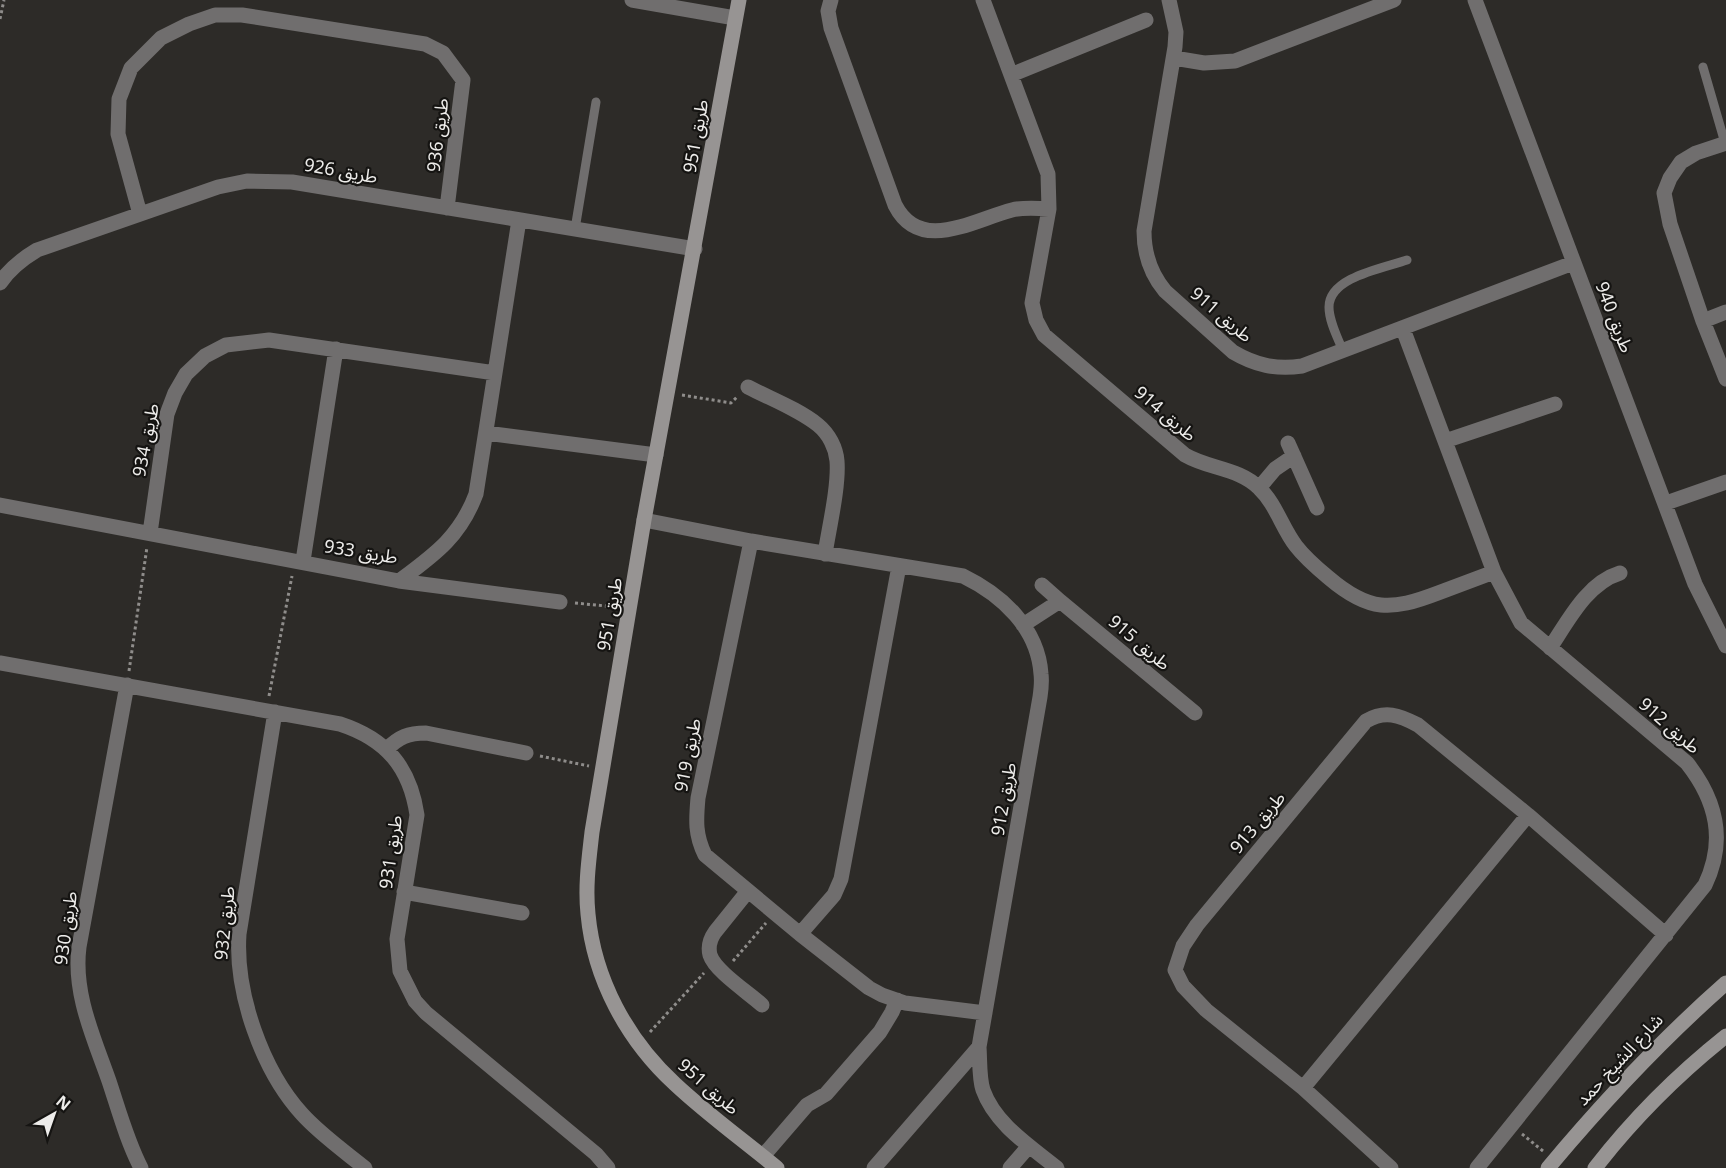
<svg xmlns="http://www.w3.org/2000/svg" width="1726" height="1168" font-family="'Noto Sans','Noto Sans Arabic',sans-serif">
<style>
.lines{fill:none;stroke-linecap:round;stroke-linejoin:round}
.path{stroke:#8f8d8b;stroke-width:3;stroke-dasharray:3 3;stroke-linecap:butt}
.lane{stroke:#706e6e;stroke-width:9}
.street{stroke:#706e6e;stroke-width:15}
.secondary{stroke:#979493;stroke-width:15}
.labels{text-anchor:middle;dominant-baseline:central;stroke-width:4.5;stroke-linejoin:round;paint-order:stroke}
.street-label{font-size:18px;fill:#edecea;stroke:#151412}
</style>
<rect width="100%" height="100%" fill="#2d2b28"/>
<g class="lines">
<path class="path" d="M 0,19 L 4,0
M 682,395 L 731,403 L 738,396
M 575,603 L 616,607
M 129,671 L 147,547
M 269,696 L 292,576
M 540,756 L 589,766
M 733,961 L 766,923
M 650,1032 L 704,973
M 1522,1134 L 1543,1151"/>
<path class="lane" d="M 1703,67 L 1725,143
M 575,229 L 596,102
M 1343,351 C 1338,338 1329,322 1329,307 C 1329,277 1384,268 1407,260"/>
<path class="street" d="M 632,0 L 735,18
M 831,0 L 828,11 L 831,28 L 895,205 C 920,254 973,220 1012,210 C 1024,207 1037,208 1049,209
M 983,0 L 1048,174 L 1049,209 L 1032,303 L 1036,320 L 1044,335 L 1185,455 C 1209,469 1239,468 1259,488 C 1276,504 1282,528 1296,546 C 1306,559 1317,568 1329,578 C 1369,612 1391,611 1438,593 C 1457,586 1475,579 1494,572
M 1169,0 L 1176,32 L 1175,47 L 1144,231 C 1144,254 1150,273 1165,291 L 1233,352 C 1255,365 1276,370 1302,366 L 1573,263
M 1475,0 L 1695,584 L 1726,646
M 1174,58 L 1204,63 L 1235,61 L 1394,0
M 1011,75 L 1146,20
M 1726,143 L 1696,153 L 1681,162 L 1670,178 L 1664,193 L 1670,224 L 1703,321 L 1726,379
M 140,214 L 118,134 L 119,99 L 131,68 L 161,38 L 189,24 L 215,15 L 242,15 L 425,44 L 443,53 L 463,80 L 447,208
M 0,283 C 10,268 22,259 37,250 L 218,187 L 247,181 L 292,182 L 695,249
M 1703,321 L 1726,312
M 1403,329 L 1494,572 L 1521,623 L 1687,763 C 1717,801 1726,841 1705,885 L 1477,1168
M 748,387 C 771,399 798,409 818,425 C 829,434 836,448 837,461 C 839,486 829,528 825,554
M 486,433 L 656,455
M 1445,441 L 1555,404
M 1288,443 L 1317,508
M 1259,488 L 1275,469 L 1294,456
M 1666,503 L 1726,482
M 0,505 L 399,581 L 560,602
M 644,520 L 751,541 L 963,576 C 1002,595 1038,628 1041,674 C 1042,681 1041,690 1040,697 L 979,1047 C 980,1060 979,1078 983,1090 C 995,1124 1030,1146 1057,1168
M 150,533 L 167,414 L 175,393 L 186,374 L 205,356 L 226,345 L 269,340 L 495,373
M 751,541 L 698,798 C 696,820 695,835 705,855 L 800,934 L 869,988 L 882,995 L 905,1003 L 985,1013
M 303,561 L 336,349
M 399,581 C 434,555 460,537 476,494 L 519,220
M 1042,585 L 1060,601
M 1023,625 L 1060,601 L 1195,713
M 1550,648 C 1568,621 1587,583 1620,573
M 0,663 L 340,724 C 386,739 410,767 417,815 L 397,939 L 400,971 L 415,1001 L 426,1013 L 596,1154 L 608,1168
M 127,685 L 79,947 C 73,994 94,1038 109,1081 C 119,1111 127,1141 141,1168
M 275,712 L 239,934 C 235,993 262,1070 302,1114 C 320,1134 344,1151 365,1168
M 387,749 C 399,737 408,733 426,733 L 526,753
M 748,891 L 715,932 C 710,939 708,947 710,955 C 715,971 749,993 762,1005
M 404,892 L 522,913
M 800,934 L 834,895 L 841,879 L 899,566
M 1303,1088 L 1528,815
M 763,1156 L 807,1105 L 826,1094 L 880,1032 L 892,1012 L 897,1000
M 874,1168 L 979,1047
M 1010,1168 L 1029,1146
M 1391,1168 L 1303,1088 L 1206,1010 L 1183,986 L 1175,970 L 1183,946 L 1197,925 L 1366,721 C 1385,710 1399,715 1418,725 L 1528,815 L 1666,935"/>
<path class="secondary" d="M 739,0 L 644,520 L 592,832 C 589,859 585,886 588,914 C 594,979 627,1040 675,1084 C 707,1114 743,1140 777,1168
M 1548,1168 C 1604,1101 1660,1041 1726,983
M 1595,1168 C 1633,1119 1677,1075 1726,1036"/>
</g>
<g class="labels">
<g class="street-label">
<text transform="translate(437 135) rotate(-83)">طريق 936</text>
<text transform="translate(695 136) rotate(-80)">طريق 951</text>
<text transform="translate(341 170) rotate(10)">طريق 926</text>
<text transform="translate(1222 314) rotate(40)">طريق 911</text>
<text transform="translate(1615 317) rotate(69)">طريق 940</text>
<text transform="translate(1166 413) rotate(40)">طريق 914</text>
<text transform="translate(145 440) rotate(-79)">طريق 934</text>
<text transform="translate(361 551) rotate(9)">طريق 933</text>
<text transform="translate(609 614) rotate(-80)">طريق 951</text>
<text transform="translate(1140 642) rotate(40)">طريق 915</text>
<text transform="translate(1670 725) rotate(41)">طريق 912</text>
<text transform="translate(687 755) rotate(-79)">طريق 919</text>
<text transform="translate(1003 799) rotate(-80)">طريق 912</text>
<text transform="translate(1257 822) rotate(-50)">طريق 913</text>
<text transform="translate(390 852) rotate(-82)">طريق 931</text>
<text transform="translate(224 923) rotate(-84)">طريق 932</text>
<text transform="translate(65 928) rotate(-82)">طريق 930</text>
<text transform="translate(1619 1059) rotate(-47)">شارع الشيخ حمد</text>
<text transform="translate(709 1086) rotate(41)">طريق 951</text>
</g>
</g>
<g transform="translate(54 1114) rotate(40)" stroke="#151412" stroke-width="4.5" paint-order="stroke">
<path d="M0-4.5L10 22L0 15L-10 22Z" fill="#edecea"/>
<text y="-9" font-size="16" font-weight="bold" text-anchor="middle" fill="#edecea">N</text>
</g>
</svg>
